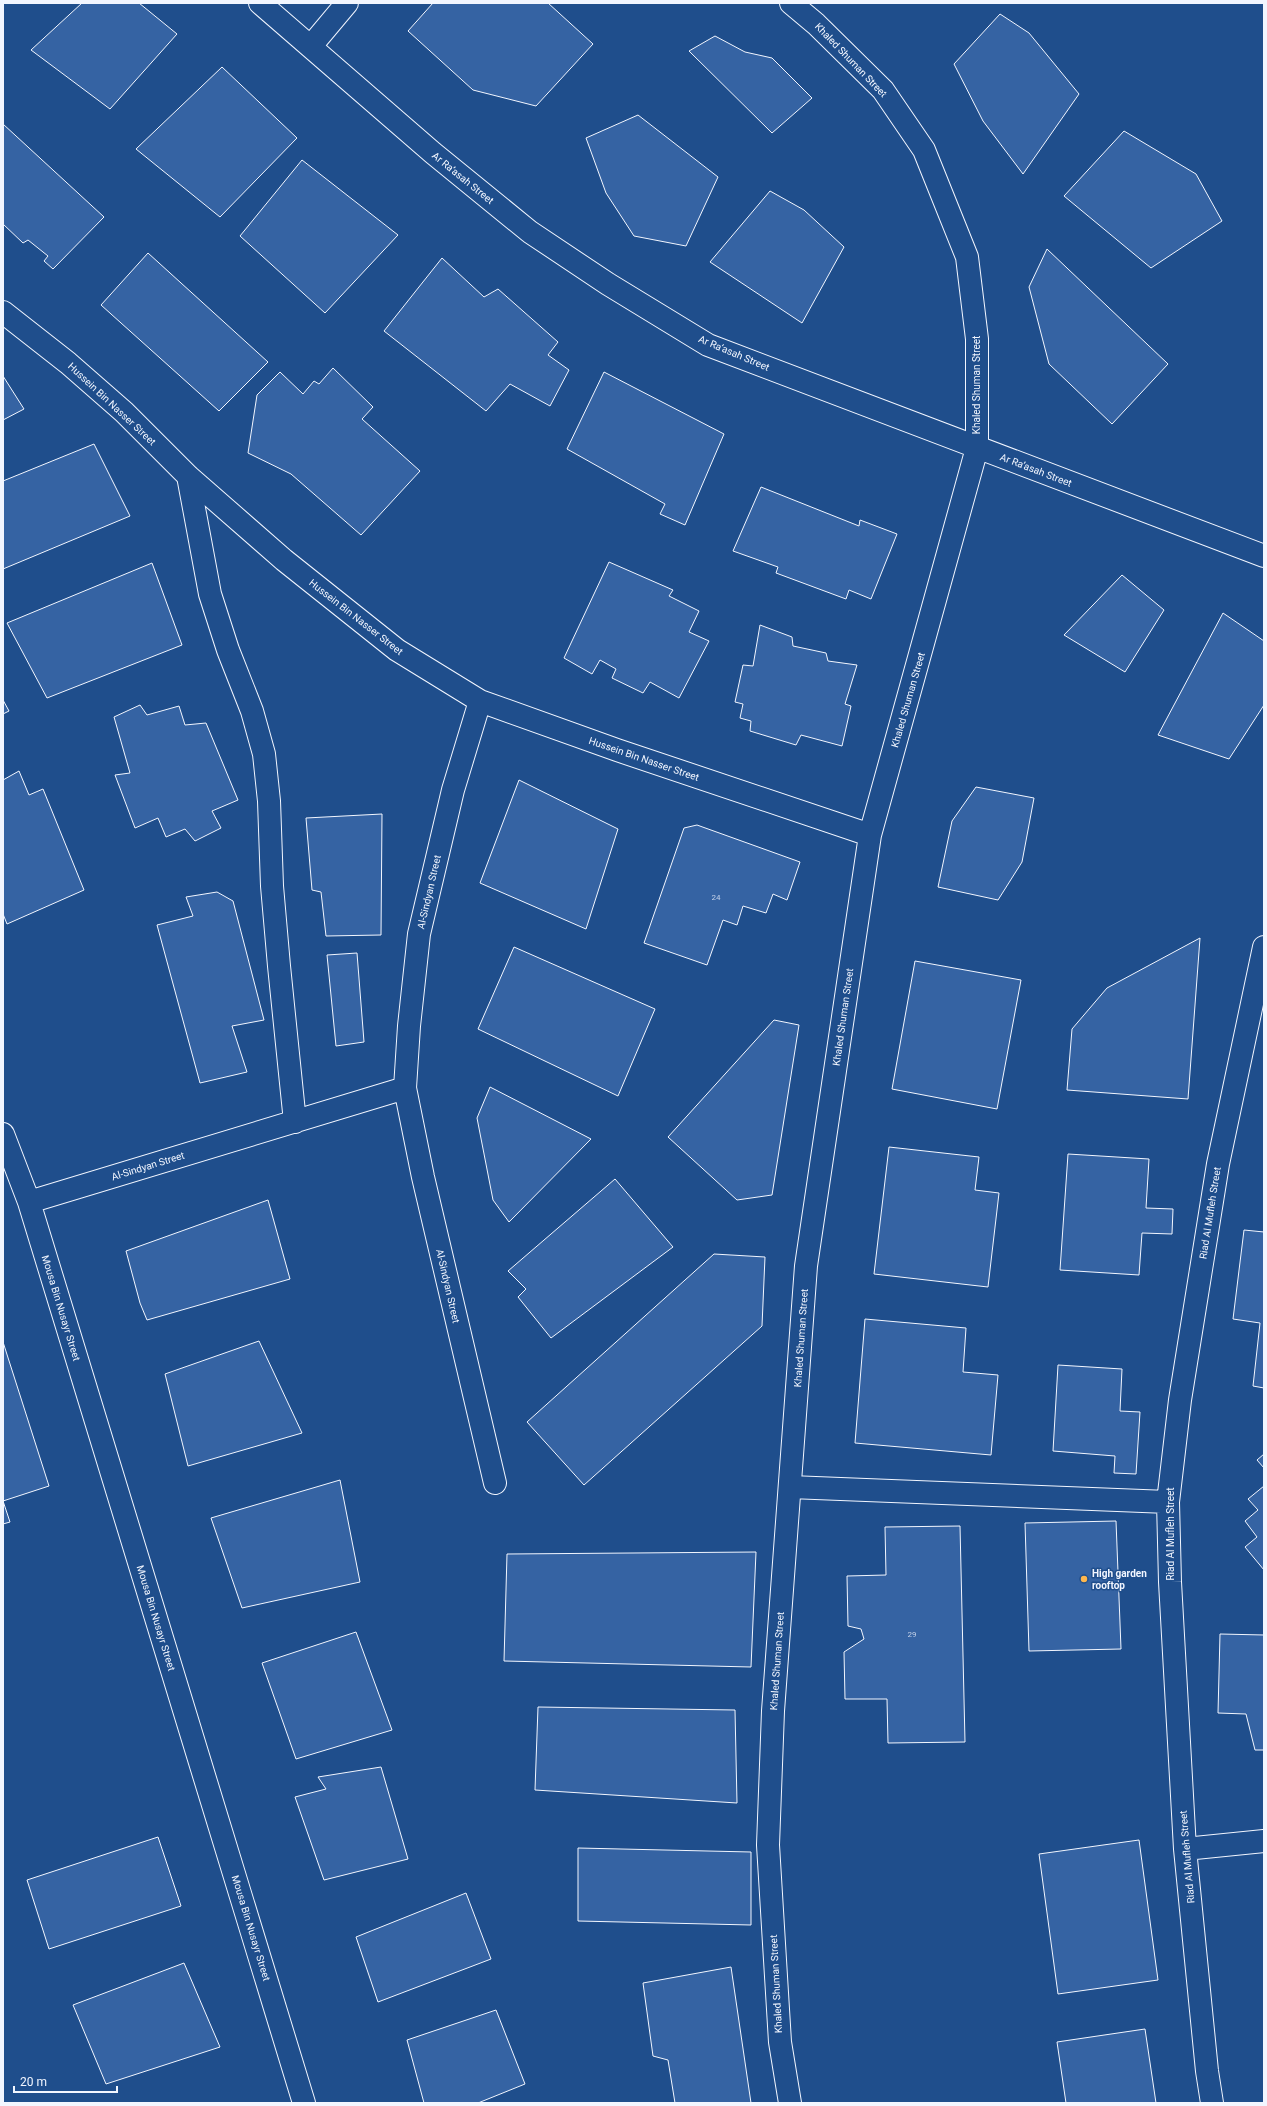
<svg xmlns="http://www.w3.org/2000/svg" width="1267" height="2106" font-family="Roboto,sans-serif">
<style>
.building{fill:#3563a3;stroke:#f2f6ff}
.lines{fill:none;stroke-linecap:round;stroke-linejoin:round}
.minor-casing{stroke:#f2f6ff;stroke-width:24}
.minor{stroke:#1f4e8c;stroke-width:22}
.poi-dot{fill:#ffb74d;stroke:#1f4e8c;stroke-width:1.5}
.labels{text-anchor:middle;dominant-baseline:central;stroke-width:3;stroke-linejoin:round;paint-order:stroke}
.number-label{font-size:8px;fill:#c3d1e8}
.street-label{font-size:10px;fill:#f2f6ff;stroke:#1f4e8c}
.poi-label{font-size:10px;font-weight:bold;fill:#f2f6ff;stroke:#1f4e8c;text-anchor:start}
</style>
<rect width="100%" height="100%" fill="#1f4e8c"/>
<path class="building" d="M 82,3 L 139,3 L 177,34 L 110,109 L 31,50 Z
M 433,3 L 548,3 L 593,44 L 536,106 L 473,90 L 408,31 Z
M 1000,14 L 1029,33 L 1079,94 L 1023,174 L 983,121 L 954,64 Z
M 715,36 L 745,52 L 772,58 L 812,98 L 772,133 L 689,51 Z
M 222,67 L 297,138 L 220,217 L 136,149 Z
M 638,115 L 718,177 L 686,246 L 634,236 L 606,193 L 586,138 Z
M 3,124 L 104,217 L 53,269 L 44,261 L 48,256 L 28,240 L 23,243 L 3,224 Z
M 1124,131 L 1196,174 L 1222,221 L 1151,268 L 1064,196 Z
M 302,160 L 398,235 L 325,313 L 240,236 Z
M 770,191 L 804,210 L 844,247 L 802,323 L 710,262 Z
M 1047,249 L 1168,364 L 1112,424 L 1049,364 L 1029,287 Z
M 148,253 L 268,362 L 219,411 L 101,305 Z
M 442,258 L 484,297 L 498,289 L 558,342 L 548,355 L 569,370 L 550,406 L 510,384 L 486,411 L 384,331 Z
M 333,368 L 373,407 L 362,419 L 420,471 L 361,535 L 291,474 L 248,453 L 257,395 L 280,372 L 303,394 L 314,381 L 319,384 Z
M 604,372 L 724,434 L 685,525 L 660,514 L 665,504 L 567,449 Z
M 3,376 L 24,409 L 3,420 Z
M 94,444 L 130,516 L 3,569 L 3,481 Z
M 761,487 L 859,526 L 860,520 L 897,534 L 871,599 L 849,590 L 846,599 L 776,573 L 778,567 L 733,551 Z
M 609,562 L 673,590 L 669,596 L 699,611 L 689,632 L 709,641 L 679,698 L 650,682 L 643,693 L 612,678 L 616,669 L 600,660 L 592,674 L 564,658 Z
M 152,563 L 182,645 L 47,698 L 7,623 Z
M 1122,575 L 1164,610 L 1125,672 L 1064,635 Z
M 1223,613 L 1264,641 L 1264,705 L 1229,759 L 1158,735 Z
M 760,625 L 792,637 L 793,646 L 826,653 L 828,661 L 857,665 L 845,704 L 851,706 L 842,746 L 801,735 L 796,745 L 750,731 L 751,721 L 740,718 L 743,704 L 735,702 L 743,665 L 753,666 Z
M 3,700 L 9,711 L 3,714 Z
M 140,705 L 147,715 L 179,706 L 185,725 L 206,723 L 238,800 L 212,811 L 221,828 L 195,841 L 185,829 L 166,837 L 158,818 L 135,828 L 115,775 L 130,773 L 114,717 Z
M 19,771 L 29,795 L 43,789 L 84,890 L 7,924 L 3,914 L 3,780 Z
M 519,780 L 618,829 L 586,929 L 480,883 Z
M 976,787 L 1034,798 L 1022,862 L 998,900 L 938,887 L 952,821 Z
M 382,814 L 381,935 L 326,936 L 321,892 L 312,890 L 306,818 Z
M 697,825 L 800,862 L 787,900 L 773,894 L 766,913 L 743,906 L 737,925 L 723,920 L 707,965 L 644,943 L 684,828 Z
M 217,892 L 233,901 L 264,1020 L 232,1026 L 247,1072 L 200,1083 L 157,925 L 193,916 L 186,897 Z
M 1200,938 L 1188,1099 L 1067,1090 L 1072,1029 L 1107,988 Z
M 514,947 L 655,1009 L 618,1096 L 478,1029 Z
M 357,953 L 364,1042 L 336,1046 L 327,955 Z
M 915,961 L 1021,980 L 997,1109 L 892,1089 Z
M 774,1020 L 799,1025 L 772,1195 L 737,1200 L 668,1137 Z
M 490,1087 L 591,1139 L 509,1222 L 493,1200 L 477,1118 Z
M 889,1147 L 979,1157 L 975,1190 L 999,1193 L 988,1287 L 874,1274 Z
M 1068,1154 L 1149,1159 L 1146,1208 L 1173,1209 L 1172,1234 L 1142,1233 L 1139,1275 L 1060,1270 Z
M 615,1179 L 673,1247 L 551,1338 L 518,1297 L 526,1289 L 508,1271 Z
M 268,1200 L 290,1279 L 147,1320 L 140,1303 L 126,1251 Z
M 1244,1230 L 1264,1232 L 1264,1388 L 1253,1386 L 1260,1323 L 1233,1319 Z
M 714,1254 L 765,1257 L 762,1326 L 584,1485 L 527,1422 Z
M 865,1319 L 966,1328 L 963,1372 L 998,1375 L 991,1455 L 855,1443 Z
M 259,1341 L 302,1433 L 188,1466 L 165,1374 Z
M 3,1342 L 49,1486 L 3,1501 L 10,1522 L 3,1524 Z
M 1058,1365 L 1122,1369 L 1120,1411 L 1140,1412 L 1136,1474 L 1114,1473 L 1115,1456 L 1053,1451 Z
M 1264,1454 L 1264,1468 L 1257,1460 Z
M 340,1480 L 360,1582 L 242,1608 L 211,1518 Z
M 1264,1486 L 1264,1570 L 1245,1547 L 1257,1537 L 1245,1521 L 1258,1510 L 1248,1499 Z
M 1116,1521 L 1121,1649 L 1029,1651 L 1025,1523 Z
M 960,1526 L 965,1742 L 888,1743 L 887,1699 L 845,1699 L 844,1652 L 864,1639 L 861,1629 L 848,1626 L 847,1576 L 886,1575 L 885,1527 Z
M 756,1552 L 751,1667 L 504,1661 L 507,1554 Z
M 356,1632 L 392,1730 L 296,1759 L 262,1663 Z
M 1220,1634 L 1264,1635 L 1264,1750 L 1255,1750 L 1246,1714 L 1218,1713 Z
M 538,1707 L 735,1710 L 737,1803 L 535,1790 Z
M 381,1767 L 408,1859 L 324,1880 L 295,1797 L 326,1789 L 318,1777 Z
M 158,1837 L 181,1906 L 49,1949 L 27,1880 Z
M 1139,1840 L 1158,1980 L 1058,1994 L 1039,1854 Z
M 578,1848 L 751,1852 L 751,1925 L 578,1921 Z
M 466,1893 L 491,1959 L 378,2002 L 356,1937 Z
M 184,1963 L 220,2047 L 106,2084 L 73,2005 Z
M 731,1967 L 751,2103 L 675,2103 L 668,2060 L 653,2056 L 643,1983 Z
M 496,2010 L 525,2084 L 478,2103 L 424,2103 L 407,2040 Z
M 1145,2029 L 1156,2103 L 1066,2103 L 1057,2042 Z"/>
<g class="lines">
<defs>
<path id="minor" d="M 260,3 L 433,153 L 530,232 L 608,284 L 708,345 L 1264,556
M 311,46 L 347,3
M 3,312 L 68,363 L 124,412 L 188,476 L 284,560 L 397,650 L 480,701 L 617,750 L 870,835
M 188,476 L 210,594 L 228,650 L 252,711 L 264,754 L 269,801 L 272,886 L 279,966 L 295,1122
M 480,701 L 453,790 L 419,934 L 409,1026 L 405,1088 L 423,1177 L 495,1483
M 3,1134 L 29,1202 L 304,2103
M 29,1202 L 405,1088
M 790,1487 L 1168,1502
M 1185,1849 L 1264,1841
M 790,2103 L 780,2042 L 768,1845 L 773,1711 L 806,1266 L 870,835 L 977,448 L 977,339 L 967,257 L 924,150 L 883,90 L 816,24 L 791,3
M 1212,2103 L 1207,2071 L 1185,1849 L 1170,1582 L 1168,1502 L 1180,1400 L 1218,1164 L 1264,947"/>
</defs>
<use href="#minor" class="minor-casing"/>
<use href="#minor" class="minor"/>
</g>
<circle class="poi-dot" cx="1084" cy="1579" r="4"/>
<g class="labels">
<g class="number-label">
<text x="716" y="897">24</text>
<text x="912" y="1634">29</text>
</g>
<g class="street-label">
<text transform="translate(851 60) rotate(46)">Khaled Shuman Street</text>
<text transform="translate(463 178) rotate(39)">Ar Ra’asah Street</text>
<text transform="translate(734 353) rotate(23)">Ar Ra’asah Street</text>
<text transform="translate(976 385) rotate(-90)">Khaled Shuman Street</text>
<text transform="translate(112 404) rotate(43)">Hussein Bin Nasser Street</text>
<text transform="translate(1036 470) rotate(21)">Ar Ra’asah Street</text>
<text transform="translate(356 617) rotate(38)">Hussein Bin Nasser Street</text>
<text transform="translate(908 700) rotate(-74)">Khaled Shuman Street</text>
<text transform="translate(644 759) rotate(19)">Hussein Bin Nasser Street</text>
<text transform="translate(429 892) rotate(-77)">Al-Sindyan Street</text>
<text transform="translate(843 1017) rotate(-82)">Khaled Shuman Street</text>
<text transform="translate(148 1166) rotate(-17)">Al-Sindyan Street</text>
<text transform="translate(1210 1213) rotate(-81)">Riad Al Mufleh Street</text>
<text transform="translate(448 1286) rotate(77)">Al-Sindyan Street</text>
<text transform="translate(61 1308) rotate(73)">Mousa Bin Nusayr Street</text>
<text transform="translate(801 1338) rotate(-86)">Khaled Shuman Street</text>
<text transform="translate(1170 1534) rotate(-90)">Riad Al Mufleh Street</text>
<text transform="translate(156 1618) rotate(73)">Mousa Bin Nusayr Street</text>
<text transform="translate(777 1661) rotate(-86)">Khaled Shuman Street</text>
<text transform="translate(1187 1857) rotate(-95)">Riad Al Mufleh Street</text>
<text transform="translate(251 1928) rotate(73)">Mousa Bin Nusayr Street</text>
<text transform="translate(776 1984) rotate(-93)">Khaled Shuman Street</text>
</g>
<g class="poi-label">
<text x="1092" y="1573">High garden<tspan x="1092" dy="12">rooftop</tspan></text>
</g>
</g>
<rect width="1267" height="2106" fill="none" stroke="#f2f6ff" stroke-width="8"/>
<path d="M14 2086v6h103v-6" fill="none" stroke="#f2f6ff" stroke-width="2"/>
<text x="20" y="2086" font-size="12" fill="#f2f6ff" stroke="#1f4e8c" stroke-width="3" paint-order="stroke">20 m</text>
</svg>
